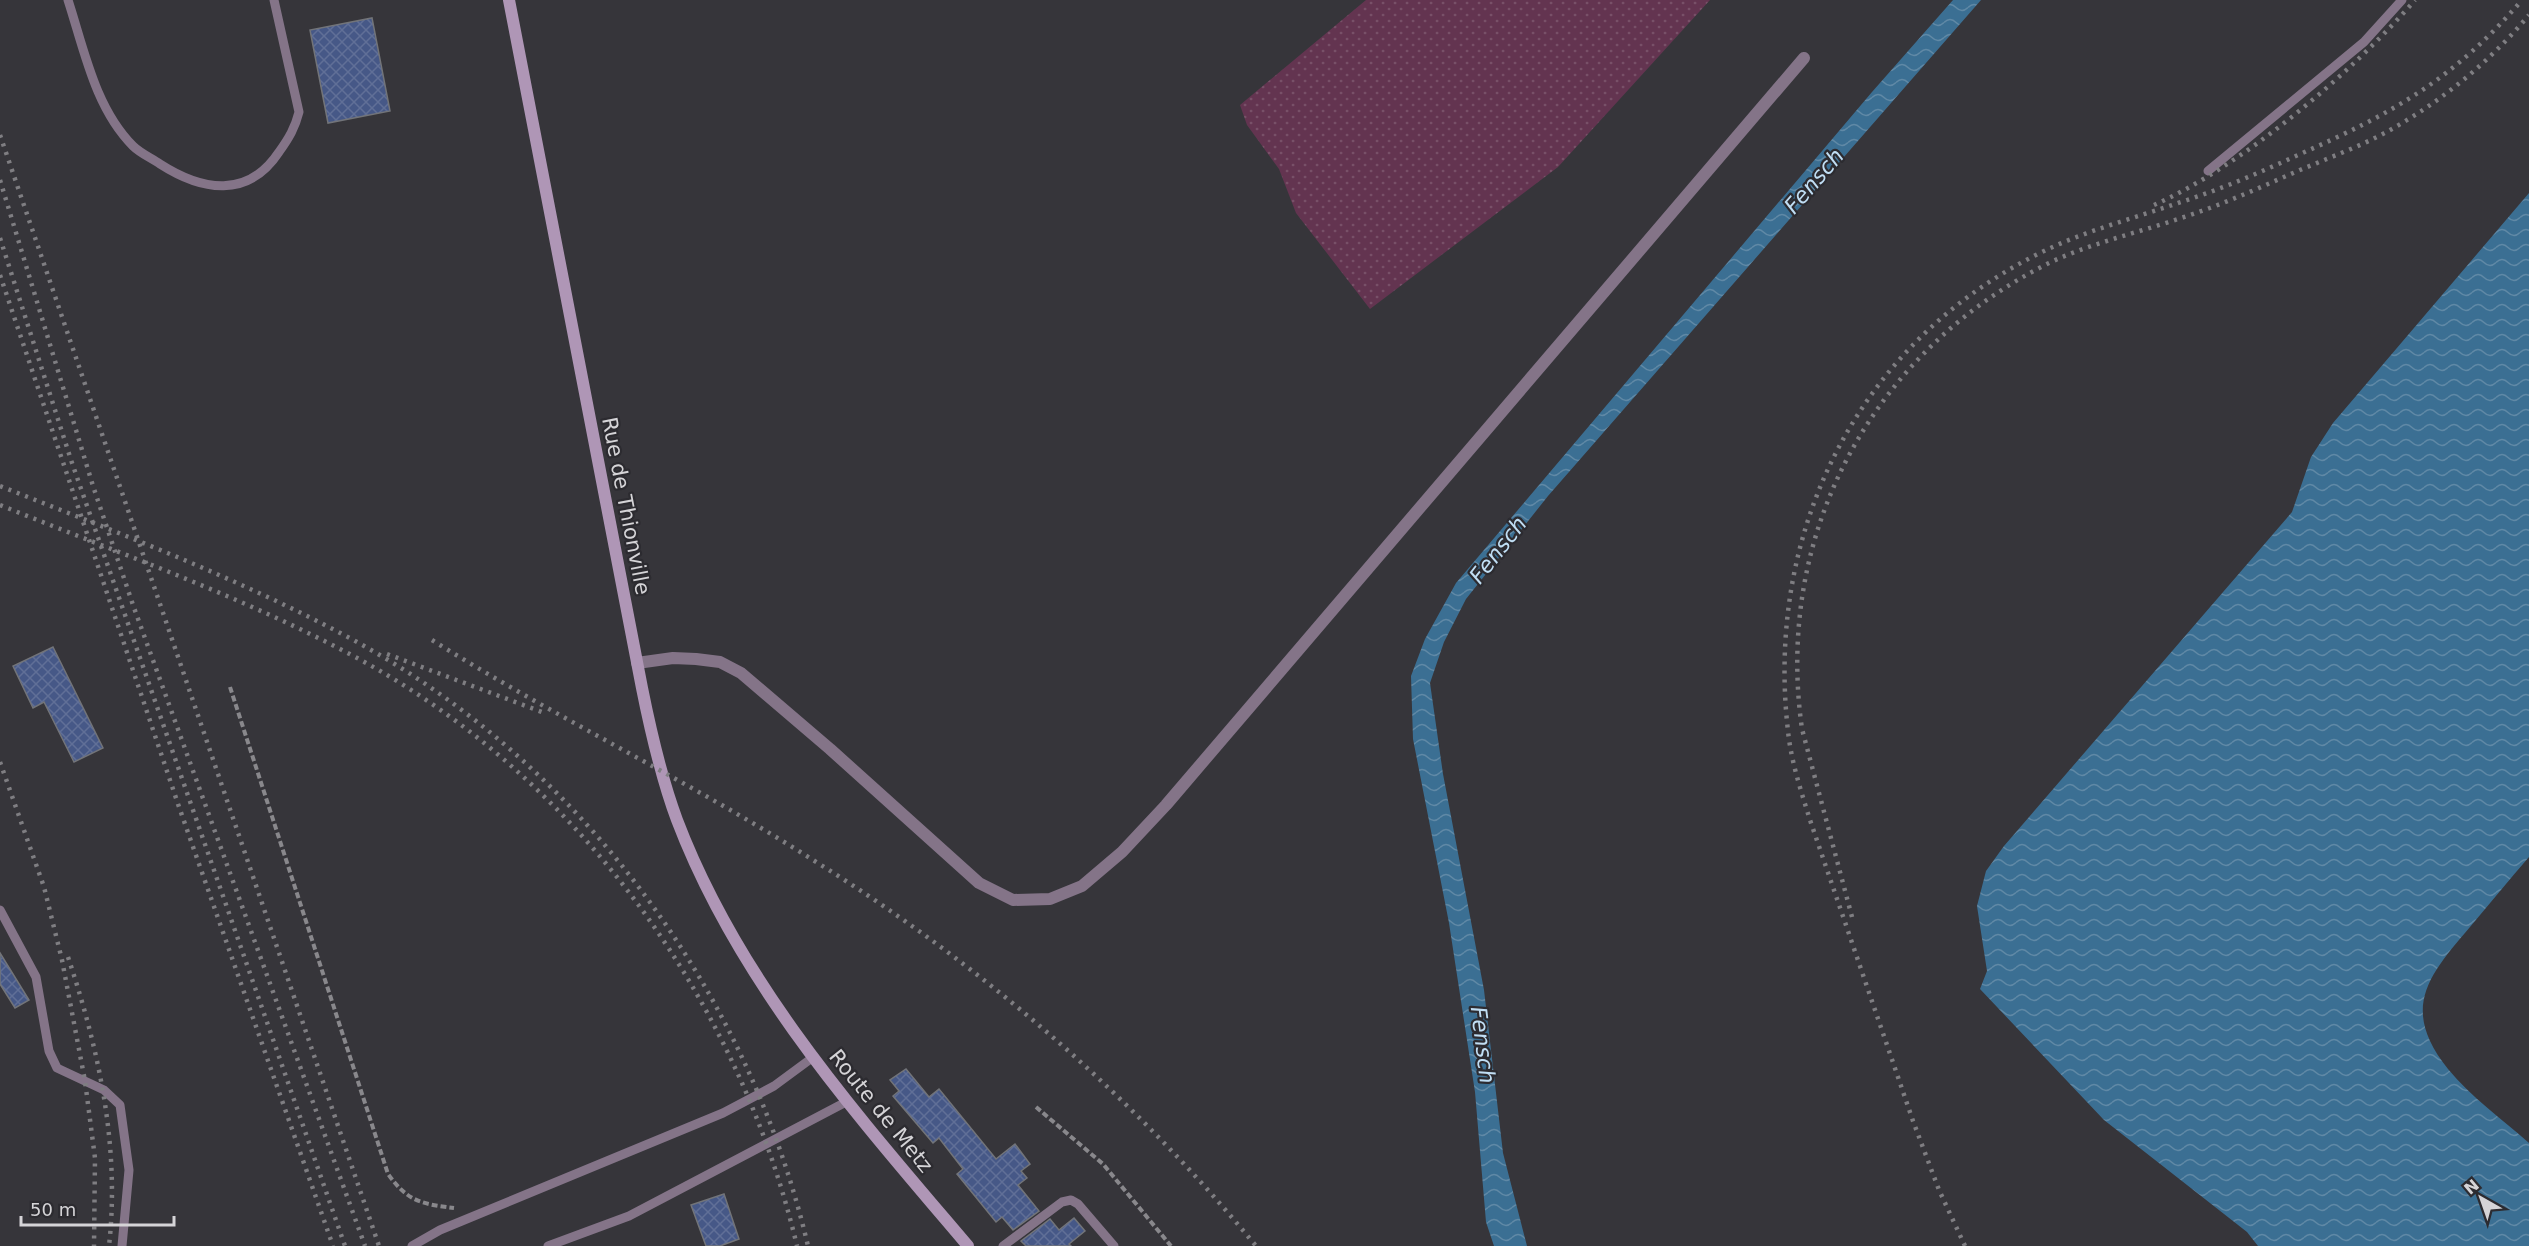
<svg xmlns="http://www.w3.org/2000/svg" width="2529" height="1246" font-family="'DejaVu Sans',sans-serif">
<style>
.grass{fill:url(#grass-dots)}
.water{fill:url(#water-waves)}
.building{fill:url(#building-cross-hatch);stroke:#727479;stroke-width:1.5}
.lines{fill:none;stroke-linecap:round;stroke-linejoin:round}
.path{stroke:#89888c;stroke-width:4;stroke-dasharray:6 3;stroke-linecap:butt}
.service{stroke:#847488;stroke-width:9}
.minor{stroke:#847488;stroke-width:12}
.secondary{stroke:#af96b6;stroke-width:12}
.rail{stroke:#7f7e82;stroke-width:4.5;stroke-dasharray:3 6;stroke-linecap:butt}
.labels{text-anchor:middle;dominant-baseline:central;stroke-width:4.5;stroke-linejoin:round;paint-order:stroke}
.street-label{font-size:21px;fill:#d5d4d7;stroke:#2c2b30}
.water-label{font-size:22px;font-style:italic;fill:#c0def4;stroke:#2c2b30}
</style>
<defs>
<pattern id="grass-dots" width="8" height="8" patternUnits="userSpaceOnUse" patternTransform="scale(1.5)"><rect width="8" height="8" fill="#633450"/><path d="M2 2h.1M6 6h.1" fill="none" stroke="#785068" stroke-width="1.8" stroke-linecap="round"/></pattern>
<pattern id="water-waves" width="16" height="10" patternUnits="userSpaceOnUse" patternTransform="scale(1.5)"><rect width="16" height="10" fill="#3b6f93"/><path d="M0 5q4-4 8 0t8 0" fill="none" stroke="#6089a6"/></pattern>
<pattern id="building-cross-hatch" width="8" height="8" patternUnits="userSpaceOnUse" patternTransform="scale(1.5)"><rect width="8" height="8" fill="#465887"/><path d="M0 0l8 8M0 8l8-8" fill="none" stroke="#606f97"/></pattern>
</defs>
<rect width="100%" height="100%" fill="#36353a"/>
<path class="grass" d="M 1366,0 L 1710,0 L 1558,167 L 1370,309 L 1296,213 L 1279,169 L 1247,125 L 1240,105 Z"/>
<path class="water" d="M 1953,0 L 1981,0 L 1548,496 L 1466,599 L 1444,642 L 1430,683 L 1443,774 L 1484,990 L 1503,1153 L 1527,1246 L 1494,1246 L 1486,1222 L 1475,1092 L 1449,923 L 1413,739 L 1411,676 L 1425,639 L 1456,583 L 1872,92 Z
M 2529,193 L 2529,857 C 2509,880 2490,903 2470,927 C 2428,976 2400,1009 2448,1069 C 2471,1097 2502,1119 2529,1143 L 2529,1246 L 2258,1246 L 2247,1232 L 2104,1120 L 1980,989 L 1987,971 L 1977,906 L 1986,871 L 2004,846 L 2292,512 L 2311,457 L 2333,423 Z"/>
<path class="building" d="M 372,18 L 390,111 L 328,123 L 310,30 Z
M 53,647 L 103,748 L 74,762 L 44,702 L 33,708 L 13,666 Z
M 0,953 L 29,1000 L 15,1008 L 0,984 Z
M 906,1069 L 929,1097 L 939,1089 L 996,1159 L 1015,1144 L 1030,1164 L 1021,1171 L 1027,1178 L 1018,1185 L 1039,1211 L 1013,1230 L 1002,1217 L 996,1222 L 957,1174 L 963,1169 L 939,1138 L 933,1143 L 893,1096 L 899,1091 L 890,1080 Z
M 724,1194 L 739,1239 L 720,1246 L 706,1246 L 691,1205 Z
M 1074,1218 L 1085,1231 L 1069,1244 L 1071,1246 L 1026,1246 L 1021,1241 L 1050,1219 L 1059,1230 Z"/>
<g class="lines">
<path class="path" d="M 230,687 L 388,1174 C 408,1202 422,1204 454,1208
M 1036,1107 L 1103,1164 L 1171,1246"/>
<path class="service" d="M 68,0 C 84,49 95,108 133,146 C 140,153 151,158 160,164 C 202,191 248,199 279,152 C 289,138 295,128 299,112 L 274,0
M 2208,171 L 2364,42 L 2402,0
M 0,910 L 36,977 L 49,1051 L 57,1068 L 104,1090 L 120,1105 L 129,1170 L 122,1246
M 412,1246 L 440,1230 L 723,1113 L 774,1086 L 812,1058
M 548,1246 L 629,1216 L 846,1102
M 1003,1246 L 1062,1202 L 1071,1200 L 1078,1204 L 1114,1246"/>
<path class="minor" d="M 637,663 L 673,658 L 696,659 L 720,662 L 741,673 L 830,749 L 979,883 L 1013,900 L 1050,899 L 1082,886 L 1122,852 L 1166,805 L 1804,58"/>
<path class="secondary" d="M 509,0 L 642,688 C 651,733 661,777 677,820 C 739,983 857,1115 968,1246"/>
<path class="rail" d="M 0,135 L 379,1246
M 0,180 L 93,486 L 133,605 L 365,1246
M 2154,205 C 2242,166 2352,73 2415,0
M 0,238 L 71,460 L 345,1246
M 0,275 L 178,804 L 333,1246
M 0,486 C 116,532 233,576 344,635 C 579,759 748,990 808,1246
M 0,505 C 121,554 244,597 359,659 C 581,780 739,1002 797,1246
M 432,640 C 556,718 689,781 813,860 C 980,964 1131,1094 1256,1246
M 387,654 L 542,712
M 0,762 L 44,887 L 62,960 L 85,1081 L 95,1158 L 94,1246
M 1852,917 L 1802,729 C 1774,534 1872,351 2049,263 C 2091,243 2137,233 2181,218 C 2222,205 2261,187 2300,170 C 2333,156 2367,144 2397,126 C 2447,97 2492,59 2529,15
M 68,957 C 99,1050 120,1147 109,1246
M 1965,1246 L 1939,1190 L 1913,1121 L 1810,820 C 1801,791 1791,761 1788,731 C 1765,532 1857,343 2040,253 C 2084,231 2132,219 2178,203 C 2219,190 2259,173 2298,155 C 2393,113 2453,80 2522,0"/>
</g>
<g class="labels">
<g class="street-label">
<text transform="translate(626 506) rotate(79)">Rue de Thionville</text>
<text transform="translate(881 1111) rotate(51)">Route de Metz</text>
</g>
<g class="water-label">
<text transform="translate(1814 181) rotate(-49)">Fensch</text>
<text transform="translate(1498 550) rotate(-52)">Fensch</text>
<text transform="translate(1483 1045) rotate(83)">Fensch</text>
</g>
</g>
<g transform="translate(2481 1198) rotate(320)" stroke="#2c2b30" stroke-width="4.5" paint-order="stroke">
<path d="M0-4.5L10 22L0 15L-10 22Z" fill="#d5d4d7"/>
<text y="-9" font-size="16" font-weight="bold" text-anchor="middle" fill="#d5d4d7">N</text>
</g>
<path d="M21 1216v9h153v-9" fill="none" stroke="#d5d4d7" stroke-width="3"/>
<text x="30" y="1216" font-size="18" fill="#d5d4d7" stroke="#2c2b30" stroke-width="4.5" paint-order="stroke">50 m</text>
</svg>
